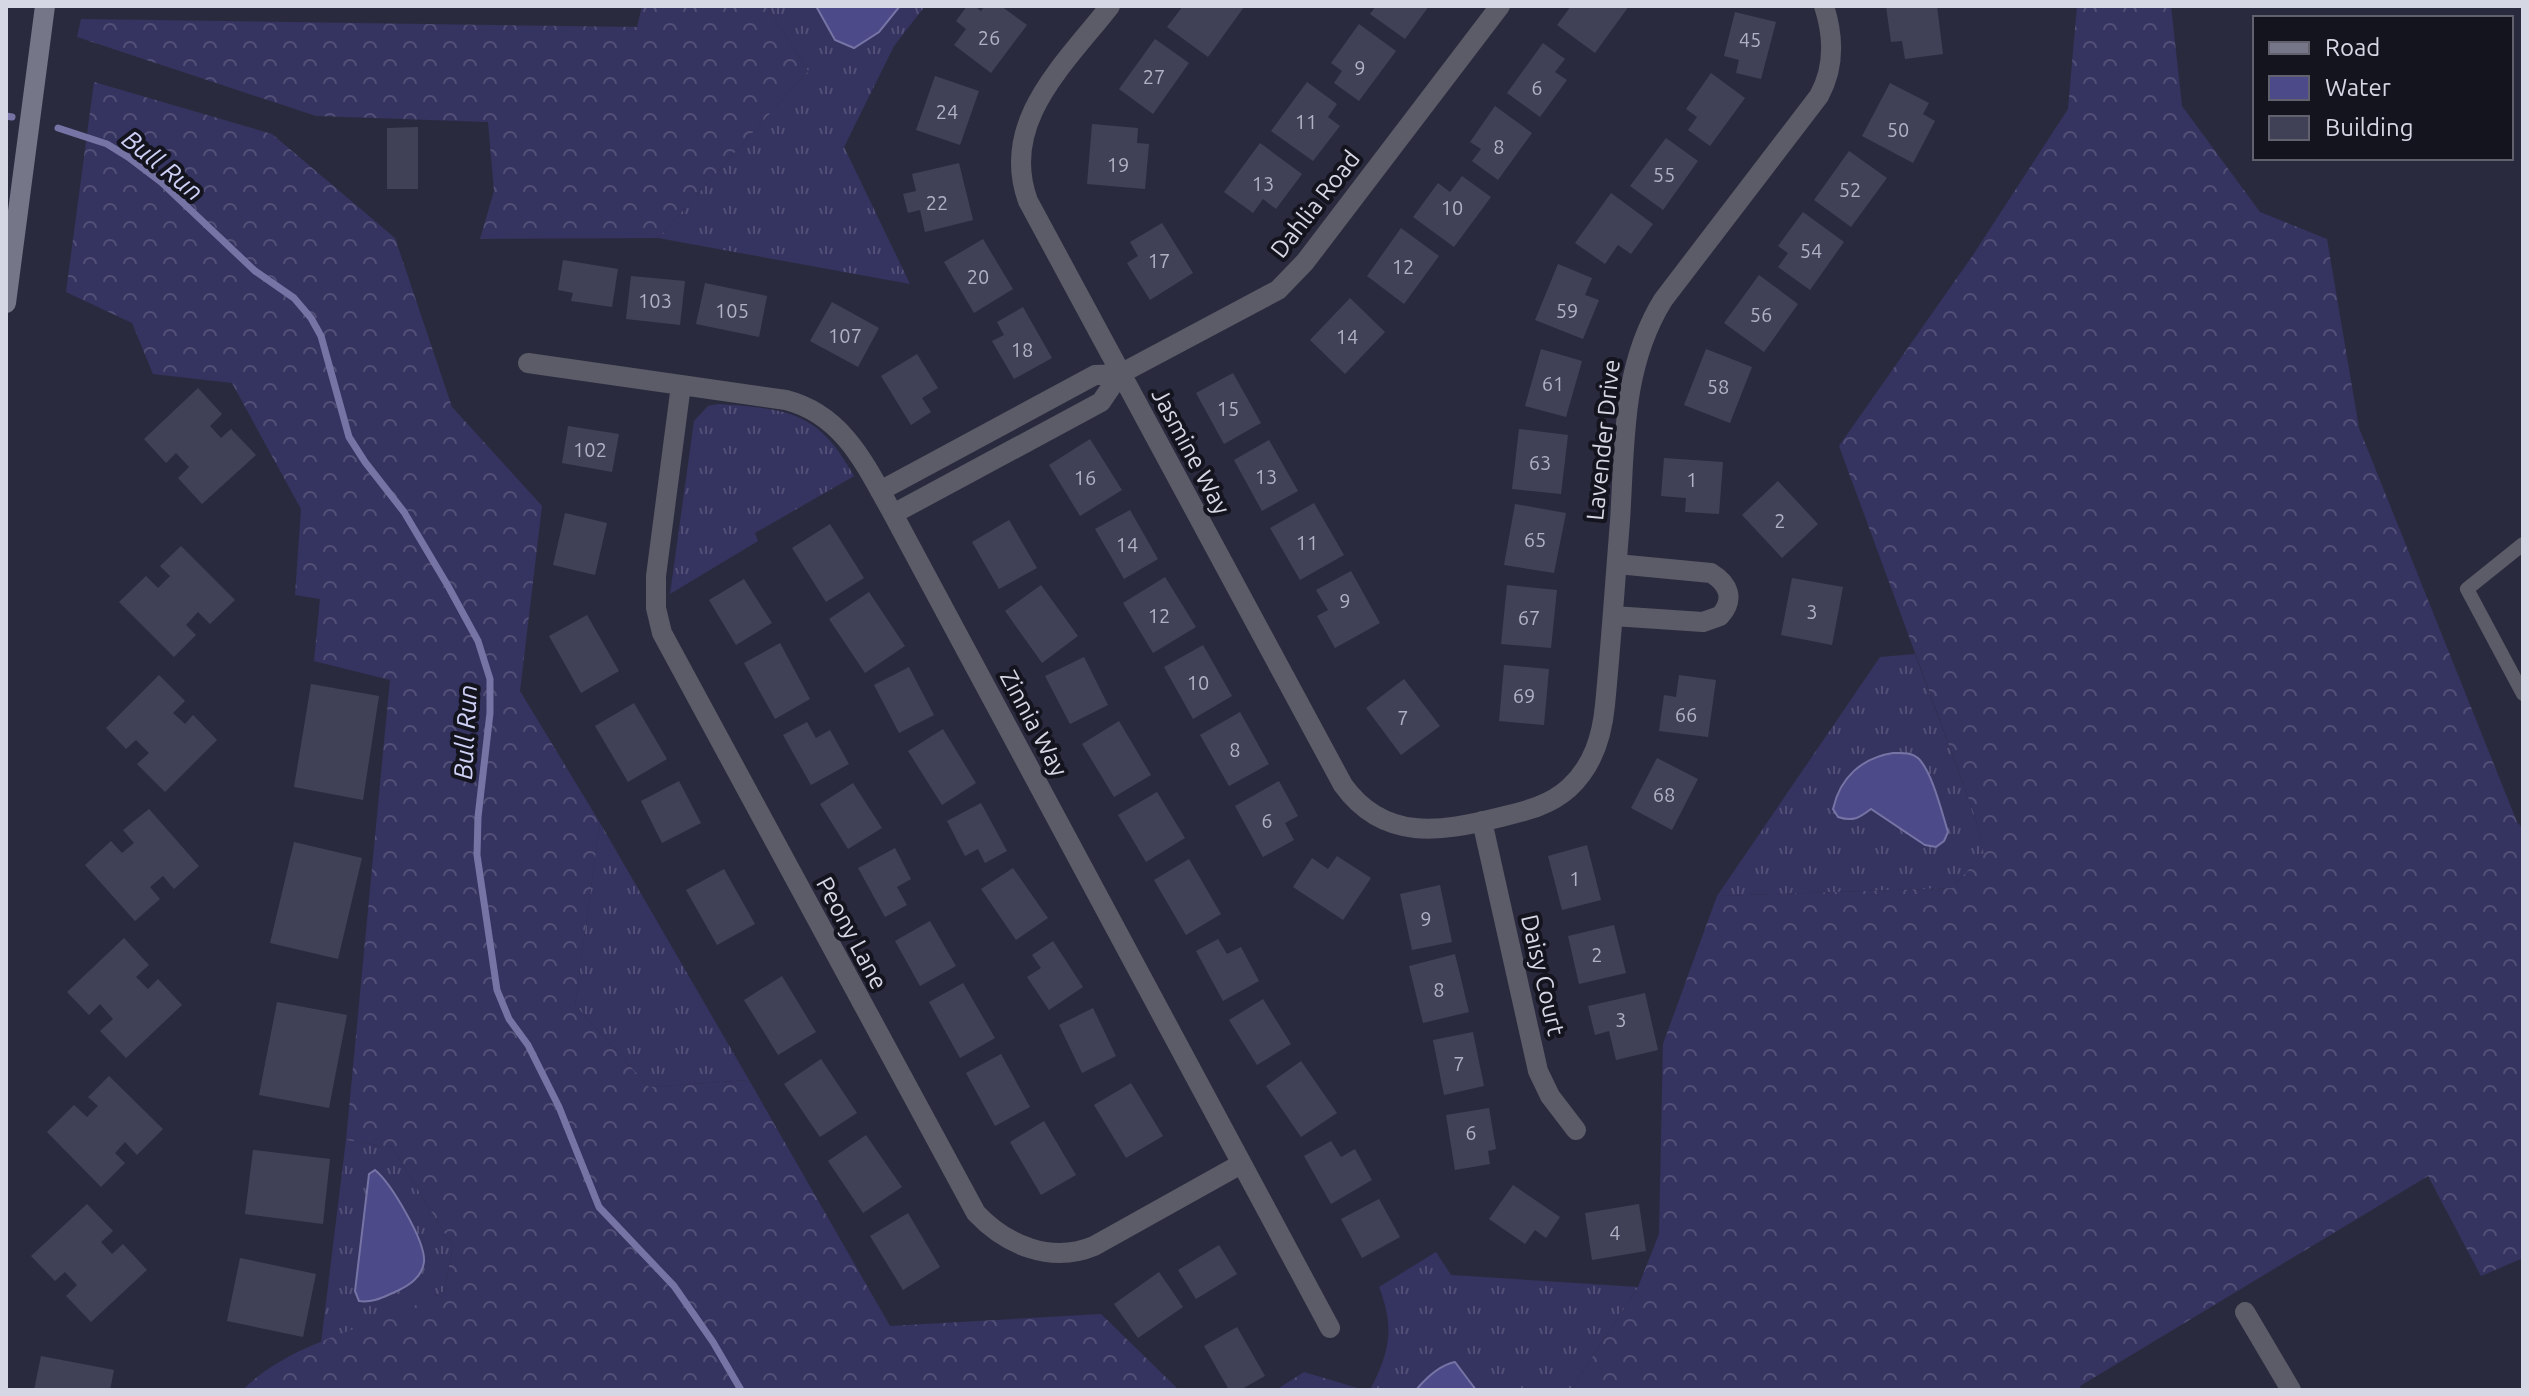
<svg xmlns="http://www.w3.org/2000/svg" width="2529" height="1396" font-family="Ubuntu,sans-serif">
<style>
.grass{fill:url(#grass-tufts)}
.forest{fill:url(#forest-crowns)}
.water{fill:#4d4a89;stroke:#7674a5;stroke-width:2}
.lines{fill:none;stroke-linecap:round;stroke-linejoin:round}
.stream{stroke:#7674a5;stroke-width:7}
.building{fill:#404057}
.lane{stroke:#5b5c67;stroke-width:14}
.street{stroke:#5b5c67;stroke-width:20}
.secondary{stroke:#757687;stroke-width:20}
.labels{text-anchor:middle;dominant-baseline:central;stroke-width:8;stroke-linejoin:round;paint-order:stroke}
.number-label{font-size:20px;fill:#b0b1c2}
.street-label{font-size:24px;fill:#d6d7e5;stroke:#13141d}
.water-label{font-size:26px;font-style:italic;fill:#ced0f6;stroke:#13141d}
</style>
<defs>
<pattern id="grass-tufts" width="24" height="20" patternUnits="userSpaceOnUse" patternTransform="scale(2)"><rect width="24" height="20" fill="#353360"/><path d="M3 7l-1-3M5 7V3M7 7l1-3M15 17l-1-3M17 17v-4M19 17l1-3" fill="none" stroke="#525077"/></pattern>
<pattern id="forest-crowns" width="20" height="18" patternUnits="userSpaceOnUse" patternTransform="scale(2)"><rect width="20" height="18" fill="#353360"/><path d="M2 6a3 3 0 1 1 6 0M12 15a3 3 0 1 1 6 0" fill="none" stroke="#525077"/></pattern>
</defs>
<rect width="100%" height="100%" fill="#2a2a3f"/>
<path class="grass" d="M 767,6 L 925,6 L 894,46 L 844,147 L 910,284 L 658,238 L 808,71 Z
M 718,404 C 789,409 818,411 854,476 L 755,533 L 758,541 L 670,594 L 694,421 L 708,406 Z
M 1915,654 L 1975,816 L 1984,853 L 1952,888 L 1717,896 L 1880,657 Z
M 600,823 L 749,1080 L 649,1087 L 575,1005 Z
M 346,1140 L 392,1147 L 453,1247 L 444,1291 L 421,1304 L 321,1343 Z
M 1436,1252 L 1451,1275 L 1638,1287 L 1571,1390 L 1370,1390 C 1390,1351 1395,1328 1379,1287 Z"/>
<path class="forest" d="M 642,6 L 767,6 L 808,71 L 658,238 L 480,239 L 494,191 L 488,122 L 316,116 L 77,37 L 81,19 L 637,27 Z
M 2077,6 L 2171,6 L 2182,106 L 2260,212 L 2327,239 L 2359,428 L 2517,822 L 2523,829 L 2523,1258 L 2481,1276 L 2428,1176 L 2080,1386 L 2081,1390 L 1571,1390 L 1638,1287 L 1659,1234 L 1663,1044 L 1717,896 L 1952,888 L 1984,853 L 1975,816 L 1839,446 L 1973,255 L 2068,109 Z
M 94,82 L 272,134 L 395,238 L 452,407 L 542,506 L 520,691 L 600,823 L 575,1005 L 649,1087 L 749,1080 L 890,1326 L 1101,1314 L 1179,1390 L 243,1390 C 291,1339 384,1326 444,1291 L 453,1247 L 392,1147 L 346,1140 L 390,680 L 314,661 L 320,599 L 295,595 L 301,509 L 232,383 L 153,374 L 132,323 L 66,292 Z
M 1304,1372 L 1364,1390 L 1276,1390 Z"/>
<path class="water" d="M 816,6 L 900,6 L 879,32 L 854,48 L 835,40 Z
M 1893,753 C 1902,753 1911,752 1918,758 C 1932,771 1942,813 1948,832 L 1944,841 L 1936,847 L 1925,845 L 1871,809 C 1859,818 1853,822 1838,817 L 1833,809 C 1840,777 1862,758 1893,753 Z
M 375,1170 C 391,1183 426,1242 424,1262 C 422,1278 408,1286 395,1292 C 383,1297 373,1303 359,1301 L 355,1291 L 369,1174 Z
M 1455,1362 L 1476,1390 L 1416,1390 C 1426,1378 1440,1365 1455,1362 Z"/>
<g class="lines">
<path class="stream" d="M 6,116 L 12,117
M 58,128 L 107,144 L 128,157 L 161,182 L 255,271 L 294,298 L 311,318 L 321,336 L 349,437 L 365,462 L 404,512 L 448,586 L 478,641 L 490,679 L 490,713 L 478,817 L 477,855 L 497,990 L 509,1019 L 528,1045 L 559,1107 L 599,1207 L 674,1286 L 713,1342 L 741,1390"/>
</g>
<path class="building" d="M 967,6 L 974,6 L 981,11 L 985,6 L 1001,6 L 1027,25 L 991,73 L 954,45 L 966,29 L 956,21 Z
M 1183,6 L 1243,6 L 1244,7 L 1208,57 L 1167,27 Z
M 1376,6 L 1429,6 L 1405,39 L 1370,14 Z
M 1571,6 L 1629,6 L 1595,53 L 1557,25 Z
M 1886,6 L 1937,6 L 1943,54 L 1905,59 L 1902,41 L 1891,42 Z
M 1735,12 L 1776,22 L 1761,79 L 1736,73 L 1739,60 L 1724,56 Z
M 1359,24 L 1396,51 L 1359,101 L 1334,83 L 1342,71 L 1331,63 Z
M 1155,39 L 1189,63 L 1153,114 L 1119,89 Z
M 1543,43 L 1565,59 L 1555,72 L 1567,80 L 1540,117 L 1507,93 Z
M 1711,73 L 1745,98 L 1710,146 L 1688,130 L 1697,117 L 1686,109 Z
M 935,76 L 979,91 L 960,145 L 916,130 Z
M 1307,82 L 1337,104 L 1328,117 L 1340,126 L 1313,161 L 1271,131 Z
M 1890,83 L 1929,103 L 1923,114 L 1935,121 L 1913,163 L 1862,136 Z
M 1495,106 L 1532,133 L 1498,180 L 1472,161 L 1481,149 L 1470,142 Z
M 1092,124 L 1138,128 L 1137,143 L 1149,144 L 1145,189 L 1087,184 Z
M 418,127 L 418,189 L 387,189 L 387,128 Z
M 1666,138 L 1698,161 L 1663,210 L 1630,186 Z
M 1260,143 L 1302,174 L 1276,209 L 1263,199 L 1253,213 L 1224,192 Z
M 1849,151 L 1887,178 L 1851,227 L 1814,200 Z
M 959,163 L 973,220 L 925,232 L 920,210 L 908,213 L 903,194 L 916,191 L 912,174 Z
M 1462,176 L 1491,197 L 1454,247 L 1413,217 L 1438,183 L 1450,192 Z
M 1611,193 L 1653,224 L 1631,254 L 1618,245 L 1605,264 L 1575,243 Z
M 1803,212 L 1844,242 L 1810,290 L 1778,267 L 1788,253 L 1778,246 Z
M 1162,223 L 1193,273 L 1150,300 L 1127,263 L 1138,256 L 1130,242 Z
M 1401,228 L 1439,256 L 1404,304 L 1367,276 Z
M 983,239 L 1013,289 L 974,313 L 944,262 Z
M 563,260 L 618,269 L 612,307 L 571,301 L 573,293 L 558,290 Z
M 1558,264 L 1592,278 L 1585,295 L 1599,300 L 1583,339 L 1535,320 Z
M 1759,275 L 1798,304 L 1764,352 L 1724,323 Z
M 631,276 L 685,281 L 680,325 L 626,319 Z
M 705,283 L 767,296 L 759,337 L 696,324 Z
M 1350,298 L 1385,332 L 1345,374 L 1310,340 Z
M 832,302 L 879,328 L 858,367 L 810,341 Z
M 1023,307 L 1052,358 L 1014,379 L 992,341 L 1004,335 L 997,322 Z
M 1541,349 L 1582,361 L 1566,417 L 1525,406 Z
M 1706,349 L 1752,367 L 1730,423 L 1684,405 Z
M 917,354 L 938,388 L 922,398 L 931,412 L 911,425 L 881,376 Z
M 1233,373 L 1261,423 L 1224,444 L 1196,393 Z
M 198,388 L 222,414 L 210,426 L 221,438 L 231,429 L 256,455 L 202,504 L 178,478 L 189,467 L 176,453 L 166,463 L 144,439 Z
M 568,426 L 619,434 L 612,472 L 562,463 Z
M 1519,429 L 1568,435 L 1561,494 L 1512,489 Z
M 1090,439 L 1122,490 L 1080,516 L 1049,465 Z
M 1269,440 L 1298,491 L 1262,511 L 1234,460 Z
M 1664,458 L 1723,462 L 1719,514 L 1685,512 L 1686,498 L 1661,496 Z
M 1778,481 L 1818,524 L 1782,558 L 1742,515 Z
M 1314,503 L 1344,555 L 1300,580 L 1270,528 Z
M 1515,504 L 1566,513 L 1554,573 L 1504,565 Z
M 1130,510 L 1158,559 L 1124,579 L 1095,529 Z
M 565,513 L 607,523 L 595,575 L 553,565 Z
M 1009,520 L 1037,568 L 999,589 L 972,542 Z
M 830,524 L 864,578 L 826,602 L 792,548 Z
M 181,546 L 235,600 L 210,624 L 198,612 L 186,625 L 196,635 L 174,657 L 119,602 L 146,576 L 158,588 L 170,576 L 160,566 Z
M 1351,571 L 1380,623 L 1335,648 L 1317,616 L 1328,610 L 1316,590 Z
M 1165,577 L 1196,627 L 1153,653 L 1123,603 Z
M 1792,578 L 1843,587 L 1832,645 L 1781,635 Z
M 744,579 L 772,623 L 736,645 L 709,600 Z
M 1041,585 L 1078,636 L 1042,663 L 1005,611 Z
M 1507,585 L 1557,590 L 1551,648 L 1501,644 Z
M 869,592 L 905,646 L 865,673 L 829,619 Z
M 587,615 L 619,671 L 581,693 L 549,636 Z
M 780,643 L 810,699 L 775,719 L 744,663 Z
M 1203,645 L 1232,696 L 1193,719 L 1164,667 Z
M 1084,657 L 1108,705 L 1070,724 L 1045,676 Z
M 1504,665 L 1549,669 L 1544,725 L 1499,721 Z
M 909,667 L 934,715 L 899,733 L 874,685 Z
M 159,675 L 185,701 L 173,713 L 185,724 L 193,715 L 217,740 L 165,792 L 137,764 L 149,753 L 136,740 L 126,749 L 106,728 Z
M 1679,675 L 1716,680 L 1708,737 L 1659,731 L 1664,695 L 1676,697 Z
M 1404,679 L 1440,726 L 1401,755 L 1366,708 Z
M 311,684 L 379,696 L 363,800 L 294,787 Z
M 634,703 L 667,759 L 628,782 L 595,726 Z
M 1240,712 L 1269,764 L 1229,786 L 1200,735 Z
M 1119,721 L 1151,775 L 1114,797 L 1082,744 Z
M 807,722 L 816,738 L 830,730 L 849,764 L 811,785 L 783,735 Z
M 943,729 L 976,783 L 942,805 L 908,751 Z
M 1657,758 L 1698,779 L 1672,830 L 1631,808 Z
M 679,781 L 701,823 L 662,843 L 641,801 Z
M 1279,781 L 1298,816 L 1285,823 L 1294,840 L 1263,857 L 1235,806 Z
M 853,783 L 882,828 L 848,849 L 820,804 Z
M 1157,792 L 1185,838 L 1146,862 L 1118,815 Z
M 981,803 L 1007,851 L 985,863 L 978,849 L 965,856 L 947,821 Z
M 149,809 L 199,866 L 174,889 L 163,876 L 150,887 L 160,899 L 135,921 L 85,865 L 111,841 L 122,853 L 134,843 L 123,830 Z
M 294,842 L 362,858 L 338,959 L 270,943 Z
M 1587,845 L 1601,900 L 1562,910 L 1548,856 Z
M 895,848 L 911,879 L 897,887 L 907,905 L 885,917 L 858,868 Z
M 1337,856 L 1371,878 L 1343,920 L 1293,887 L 1312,858 L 1328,869 Z
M 1189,859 L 1221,914 L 1186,935 L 1154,880 Z
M 1013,868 L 1048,918 L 1016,940 L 981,889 Z
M 724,869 L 755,924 L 717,945 L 686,890 Z
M 1440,885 L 1452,942 L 1412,950 L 1400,894 Z
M 930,921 L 956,966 L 920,986 L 895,941 Z
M 1614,925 L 1626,973 L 1579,984 L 1568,936 Z
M 124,938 L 149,965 L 136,977 L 148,989 L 158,979 L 182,1005 L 126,1058 L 100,1031 L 113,1019 L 100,1004 L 89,1015 L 67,992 Z
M 1218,939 L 1227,954 L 1241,947 L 1259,981 L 1223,1001 L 1196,951 Z
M 1053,941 L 1083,987 L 1049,1010 L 1027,977 L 1041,968 L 1032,955 Z
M 1455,954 L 1469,1012 L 1423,1023 L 1409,966 Z
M 782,976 L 816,1032 L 778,1055 L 744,1000 Z
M 963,983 L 995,1038 L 960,1058 L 929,1002 Z
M 1645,993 L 1658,1050 L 1616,1060 L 1609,1031 L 1595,1035 L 1588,1006 Z
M 1263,999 L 1291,1044 L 1257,1065 L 1229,1020 Z
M 277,1002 L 347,1015 L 329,1108 L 259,1095 Z
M 1093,1008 L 1116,1056 L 1082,1073 L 1059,1025 Z
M 1473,1032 L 1484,1086 L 1444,1095 L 1433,1040 Z
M 1001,1054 L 1030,1107 L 995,1126 L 966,1073 Z
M 821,1059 L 857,1113 L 820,1137 L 784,1084 Z
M 1301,1061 L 1337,1113 L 1301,1137 L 1266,1086 Z
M 109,1076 L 163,1129 L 137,1155 L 125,1142 L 115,1153 L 125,1163 L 101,1187 L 47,1132 L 74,1105 L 87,1117 L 98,1106 L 88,1097 Z
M 1131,1083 L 1163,1136 L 1126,1158 L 1094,1105 Z
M 1489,1108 L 1496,1149 L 1488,1151 L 1490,1164 L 1455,1170 L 1446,1115 Z
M 1044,1121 L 1076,1175 L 1041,1195 L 1010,1142 Z
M 866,1135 L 902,1187 L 863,1213 L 828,1161 Z
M 1331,1141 L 1341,1157 L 1355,1149 L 1372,1180 L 1331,1204 L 1304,1156 Z
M 253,1150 L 330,1159 L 323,1224 L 245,1214 Z
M 1513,1185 L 1560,1217 L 1546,1238 L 1535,1230 L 1525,1244 L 1489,1219 Z
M 1379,1199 L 1400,1237 L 1362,1258 L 1341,1219 Z
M 87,1204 L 113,1231 L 101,1242 L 112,1254 L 123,1244 L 147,1270 L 91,1322 L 66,1296 L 77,1285 L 65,1272 L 55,1281 L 31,1256 Z
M 1639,1204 L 1646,1251 L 1592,1260 L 1585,1213 Z
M 908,1213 L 940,1267 L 903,1290 L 870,1236 Z
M 1219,1245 L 1237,1274 L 1196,1299 L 1178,1270 Z
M 240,1258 L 316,1274 L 303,1337 L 227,1321 Z
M 1159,1272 L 1183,1307 L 1138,1338 L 1114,1304 Z
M 1237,1327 L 1265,1376 L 1240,1390 L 1229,1390 L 1204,1346 Z
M 41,1356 L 114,1370 L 110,1390 L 34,1390 Z"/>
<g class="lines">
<path class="lane" d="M 2523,544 L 2467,589 L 2523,694"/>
<path class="street" d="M 1110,6 C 1065,64 999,122 1028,201 L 1343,785 C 1384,842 1441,832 1501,817 C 1525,811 1549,806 1569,788 C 1593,766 1602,737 1605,705 C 1611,644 1615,583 1620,521 C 1625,445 1621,368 1663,300 L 1819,96 C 1835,67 1834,37 1824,6
M 528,363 L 786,400 C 844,415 866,466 893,514 L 1330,1328
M 681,385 L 656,576 L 656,608 L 662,633 L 976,1213 C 1006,1245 1051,1264 1094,1246 L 1241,1164
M 880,491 L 1095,375 L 1120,374 L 1278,290 L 1305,262 L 1500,6
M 893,514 L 1101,402 L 1120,374
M 1613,616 L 1703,622 L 1720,616 C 1735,599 1729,584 1711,573 L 1617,564
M 1482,821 L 1538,1071 L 1550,1096 L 1576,1130
M 2245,1312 L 2291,1390"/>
<path class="secondary" d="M 6,303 L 45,6"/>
</g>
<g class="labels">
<g class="number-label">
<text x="989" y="37">26</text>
<text x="1750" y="39">45</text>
<text x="1360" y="67">9</text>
<text x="1154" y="76">27</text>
<text x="1537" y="87">6</text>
<text x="947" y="111">24</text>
<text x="1306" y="121">11</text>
<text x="1898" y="129">50</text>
<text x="1499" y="146">8</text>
<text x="1118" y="164">19</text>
<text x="1664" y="174">55</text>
<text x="1263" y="183">13</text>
<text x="1850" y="189">52</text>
<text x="937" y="202">22</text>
<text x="1452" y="207">10</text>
<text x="1811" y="250">54</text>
<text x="1159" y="260">17</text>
<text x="1403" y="266">12</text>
<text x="978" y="276">20</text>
<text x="655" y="300">103</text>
<text x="732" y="310">105</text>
<text x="1567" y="310">59</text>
<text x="1761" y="314">56</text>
<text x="845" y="335">107</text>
<text x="1347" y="336">14</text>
<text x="1022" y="349">18</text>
<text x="1553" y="383">61</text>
<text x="1718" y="386">58</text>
<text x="1228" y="408">15</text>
<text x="590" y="449">102</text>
<text x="1540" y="462">63</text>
<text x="1266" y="476">13</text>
<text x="1085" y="477">16</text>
<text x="1692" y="479">1</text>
<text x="1780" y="520">2</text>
<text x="1535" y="539">65</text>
<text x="1307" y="542">11</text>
<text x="1127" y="544">14</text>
<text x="1345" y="600">9</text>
<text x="1812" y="611">3</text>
<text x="1159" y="615">12</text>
<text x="1529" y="617">67</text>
<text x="1198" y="682">10</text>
<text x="1524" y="695">69</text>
<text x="1686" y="714">66</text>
<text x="1403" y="717">7</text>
<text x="1235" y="749">8</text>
<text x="1664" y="794">68</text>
<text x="1267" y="820">6</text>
<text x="1575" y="878">1</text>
<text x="1426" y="918">9</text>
<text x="1597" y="954">2</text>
<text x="1439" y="989">8</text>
<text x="1621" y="1019">3</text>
<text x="1459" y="1063">7</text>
<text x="1471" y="1132">6</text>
<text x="1615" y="1232">4</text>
</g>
<g class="street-label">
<text transform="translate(1315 204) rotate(-52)">Dahlia Road</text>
<text transform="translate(1603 440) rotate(-84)">Lavender Drive</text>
<text transform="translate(1191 451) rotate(62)">Jasmine Way</text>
<text transform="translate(1034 723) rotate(62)">Zinnia Way</text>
<text transform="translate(852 933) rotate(62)">Peony Lane</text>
<text transform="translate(1543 975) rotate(77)">Daisy Court</text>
</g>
<g class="water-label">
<text transform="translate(163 165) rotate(39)">Bull Run</text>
<text transform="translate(465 732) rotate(-87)">Bull Run</text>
</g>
</g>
<rect width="2529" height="1396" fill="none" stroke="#d6d7e5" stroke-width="16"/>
<rect x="2253" y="16" width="260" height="144" fill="#13141d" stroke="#61626d" stroke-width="2"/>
<rect x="2269" y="42" width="40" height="12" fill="#757687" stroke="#61626d" stroke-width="2"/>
<text x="2325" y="56" font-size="24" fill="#d6d7e5">Road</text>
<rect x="2269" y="76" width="40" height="24" fill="#4d4a89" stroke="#61626d" stroke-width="2"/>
<text x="2325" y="96" font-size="24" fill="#d6d7e5">Water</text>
<rect x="2269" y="116" width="40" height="24" fill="#404057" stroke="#61626d" stroke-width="2"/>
<text x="2325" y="136" font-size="24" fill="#d6d7e5">Building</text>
</svg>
